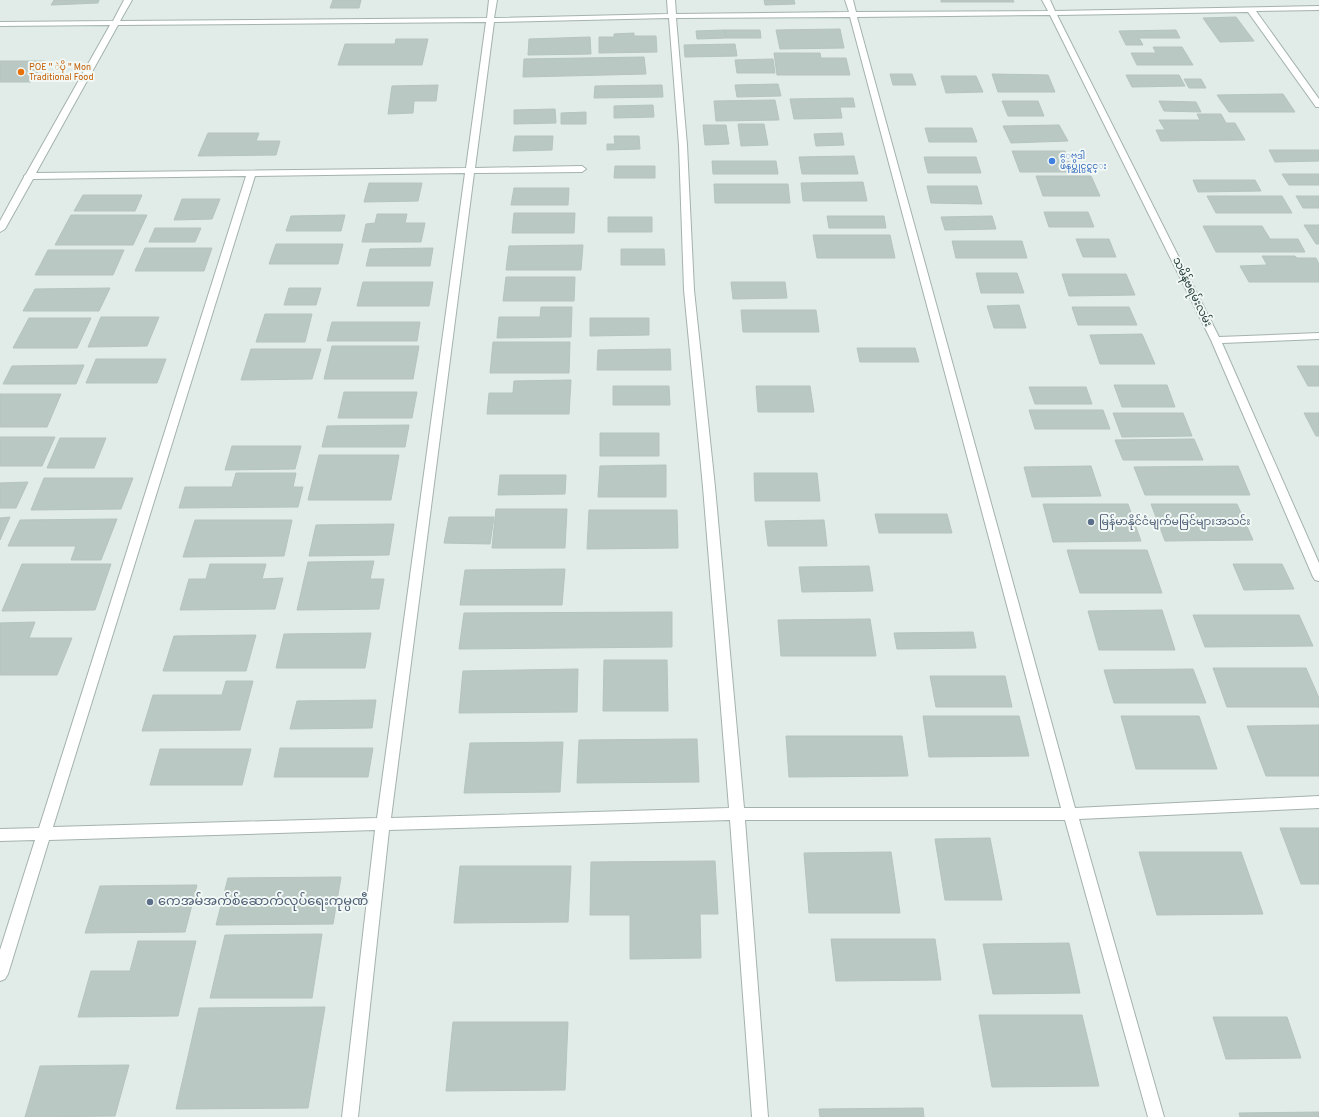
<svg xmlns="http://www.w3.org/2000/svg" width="1319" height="1117" font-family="Overpass,'Noto Sans Myanmar',sans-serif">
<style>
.building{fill:#bac8c3;stroke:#b4c4be}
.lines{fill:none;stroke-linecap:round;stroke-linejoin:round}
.minor-casing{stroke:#a4b2ae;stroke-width:2}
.minor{fill:#fff;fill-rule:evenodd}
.food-dot{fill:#e8710a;stroke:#f1f8f5;stroke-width:1.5}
.shop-dot{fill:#3f7fe0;stroke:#f1f8f5;stroke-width:1.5}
.service-dot{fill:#5c6f8a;stroke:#f1f8f5;stroke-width:1.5}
.labels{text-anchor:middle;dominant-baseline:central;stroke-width:4;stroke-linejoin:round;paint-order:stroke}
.far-food-label{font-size:9px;fill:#c56008;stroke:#f1f8f5;text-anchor:start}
.far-shop-label{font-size:9px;fill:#366cbe;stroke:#f1f8f5;text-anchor:start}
.street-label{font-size:11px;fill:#233a36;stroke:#f1f8f5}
.service-label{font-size:11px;fill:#4e5e75;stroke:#f1f8f5;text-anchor:start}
.near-service-label{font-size:13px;fill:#4e5e75;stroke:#f1f8f5;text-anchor:start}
</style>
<rect width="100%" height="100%" fill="#e1ebe7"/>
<path class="building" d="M 54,0 L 99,0 L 98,3 L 51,5 Z
M 333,0 L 361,0 L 359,8 L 330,8 Z
M 764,0 L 794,0 L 795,4 L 765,5 Z
M 941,0 L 1013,0 L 1014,2 L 941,2 Z
M 1236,17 L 1254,41 L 1220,42 L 1203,18 Z
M 840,29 L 844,48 L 780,49 L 776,30 Z
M 725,30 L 760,30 L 761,38 L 726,38 Z
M 725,30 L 726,38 L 697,39 L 696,31 Z
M 1176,30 L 1180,38 L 1139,38 L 1143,45 L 1126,45 L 1119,31 Z
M 634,33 L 634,36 L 656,36 L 657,52 L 599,53 L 599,37 L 614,37 L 614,34 Z
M 590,37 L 591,54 L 528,55 L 529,39 Z
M 396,39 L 428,39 L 422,65 L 338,65 L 345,44 L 395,44 Z
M 735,44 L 737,56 L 685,57 L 684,45 Z
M 1153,47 L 1182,47 L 1193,65 L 1137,65 L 1131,53 L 1156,53 Z
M 774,53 L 820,53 L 821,58 L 846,58 L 850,75 L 777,75 Z
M 644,57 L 646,74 L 523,77 L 524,59 Z
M 773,59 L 775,73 L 737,73 L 735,60 Z
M 0,61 L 45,61 L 31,82 L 0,82 Z
M 890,74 L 912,74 L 916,85 L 893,85 Z
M 992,74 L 1048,75 L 1055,92 L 998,92 Z
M 1126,75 L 1179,75 L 1185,86 L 1132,87 Z
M 941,76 L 976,76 L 983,92 L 946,93 Z
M 1184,79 L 1201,79 L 1206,88 L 1189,88 Z
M 778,84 L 781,96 L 737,97 L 735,85 Z
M 438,85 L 436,101 L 414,101 L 413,113 L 388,114 L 392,86 Z
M 662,85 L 663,97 L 594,98 L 595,86 Z
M 1283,94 L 1295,112 L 1229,112 L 1217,95 Z
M 853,98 L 855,107 L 840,107 L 842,118 L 794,119 L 790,99 Z
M 775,100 L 779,120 L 716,121 L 714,101 Z
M 1002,101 L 1038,101 L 1044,116 L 1008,116 Z
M 1159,101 L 1196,102 L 1201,112 L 1164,111 Z
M 653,105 L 654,117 L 614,118 L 614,106 Z
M 555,109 L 556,123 L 514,124 L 514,110 Z
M 586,112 L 586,124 L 561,124 L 561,113 Z
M 1197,114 L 1221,114 L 1226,123 L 1235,123 L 1245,140 L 1161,141 L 1156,130 L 1165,130 L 1159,120 L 1200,120 Z
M 738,124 L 764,124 L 768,145 L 741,146 Z
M 703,125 L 726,125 L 729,144 L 705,145 Z
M 1059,125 L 1068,141 L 1011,143 L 1003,126 Z
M 925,128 L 972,128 L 977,142 L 929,142 Z
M 208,133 L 259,133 L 256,141 L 280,141 L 276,155 L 198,156 Z
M 842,133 L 844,145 L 816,146 L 814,134 Z
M 515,136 L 553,136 L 552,150 L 513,151 Z
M 614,136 L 639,136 L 640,149 L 607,150 L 607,144 L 615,144 Z
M 1269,150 L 1319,150 L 1319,161 L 1275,162 Z
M 1012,151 L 1065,151 L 1073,172 L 1020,172 Z
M 854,156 L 858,174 L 802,174 L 799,157 Z
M 924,157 L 976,157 L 981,173 L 928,173 Z
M 712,161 L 776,161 L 778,174 L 713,174 Z
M 615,166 L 655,166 L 655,178 L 614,178 Z
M 1282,174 L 1319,174 L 1319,185 L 1289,185 Z
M 1036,176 L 1091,176 L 1100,196 L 1043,196 Z
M 1193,180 L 1255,180 L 1261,191 L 1198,192 Z
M 863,182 L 867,201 L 803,201 L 801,183 Z
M 369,183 L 422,183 L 418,201 L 364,202 Z
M 714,184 L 788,184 L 790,203 L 715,203 Z
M 927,186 L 977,186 L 982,204 L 931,203 Z
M 514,188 L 569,188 L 568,205 L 511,205 Z
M 83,195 L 142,195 L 135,211 L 74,211 Z
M 1207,196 L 1282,196 L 1292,213 L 1216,213 Z
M 1296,196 L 1319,196 L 1319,208 L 1303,208 Z
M 182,199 L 220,199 L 212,219 L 174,220 Z
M 1044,212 L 1088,212 L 1094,227 L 1049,227 Z
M 514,213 L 575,213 L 574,233 L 512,233 Z
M 377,214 L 407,214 L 405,223 L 425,223 L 421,242 L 362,242 L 366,224 L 375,223 Z
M 71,215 L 147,215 L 133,245 L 55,245 Z
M 345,215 L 341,231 L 286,231 L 291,216 Z
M 827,216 L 884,216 L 886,228 L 829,228 Z
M 992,216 L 996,229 L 945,230 L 941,217 Z
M 608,217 L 652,217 L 652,232 L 608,232 Z
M 1304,225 L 1319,225 L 1319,244 L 1316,244 Z
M 1203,226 L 1262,226 L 1270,239 L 1298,239 L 1305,252 L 1216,252 Z
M 155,228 L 201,228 L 195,242 L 149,242 Z
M 813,235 L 890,235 L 895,258 L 817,258 Z
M 1076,239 L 1109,239 L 1116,257 L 1083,257 Z
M 952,241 L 1022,241 L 1027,258 L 956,258 Z
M 276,244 L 343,244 L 338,264 L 269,264 Z
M 583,245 L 581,270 L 506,270 L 509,246 Z
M 145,248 L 212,248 L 204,271 L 135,271 Z
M 433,248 L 430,266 L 366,266 L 370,249 Z
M 621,249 L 664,249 L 665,265 L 621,265 Z
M 48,250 L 124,250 L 113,275 L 35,275 Z
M 1262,256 L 1295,256 L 1297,258 L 1316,258 L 1319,264 L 1319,282 L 1249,282 L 1240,266 L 1267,265 Z
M 976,273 L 1017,273 L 1024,293 L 981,293 Z
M 1062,274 L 1126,274 L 1135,295 L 1069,296 Z
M 506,277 L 575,277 L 574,301 L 503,301 Z
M 363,282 L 433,282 L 429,306 L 357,306 Z
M 731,282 L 785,282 L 787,298 L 733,299 Z
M 110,288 L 99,311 L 23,311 L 35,289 Z
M 289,288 L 321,288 L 316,305 L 284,305 Z
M 1019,305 L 1026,328 L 994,328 L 987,306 Z
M 541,307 L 572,307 L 571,337 L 497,338 L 499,317 L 540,317 Z
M 1072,307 L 1129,307 L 1137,325 L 1078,325 Z
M 741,310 L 816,310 L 819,332 L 743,332 Z
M 265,314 L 312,314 L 305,342 L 256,342 Z
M 101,317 L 159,317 L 147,346 L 88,347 Z
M 29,318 L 91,318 L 77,348 L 13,348 Z
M 590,318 L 649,318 L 649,335 L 590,336 Z
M 332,322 L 420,322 L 417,341 L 327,341 Z
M 1142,334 L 1155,364 L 1100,364 L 1090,335 Z
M 493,342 L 570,342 L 569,373 L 490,373 Z
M 332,346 L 419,346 L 413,379 L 324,379 Z
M 857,348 L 915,348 L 919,362 L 860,362 Z
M 251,349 L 321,349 L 312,379 L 241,380 Z
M 670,349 L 671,370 L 597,370 L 598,350 Z
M 96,359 L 166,359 L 157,383 L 86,383 Z
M 84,365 L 76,384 L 3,384 L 12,366 Z
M 1297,366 L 1319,366 L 1319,386 L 1308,386 Z
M 571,380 L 569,414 L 487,414 L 489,393 L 513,393 L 514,381 Z
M 1114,385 L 1167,385 L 1175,407 L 1122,407 Z
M 613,386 L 669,386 L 670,405 L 613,405 Z
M 756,386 L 810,386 L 814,412 L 758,412 Z
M 1029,387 L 1086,387 L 1092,404 L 1035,404 Z
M 344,392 L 417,392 L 412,418 L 338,418 Z
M 0,394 L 61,394 L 47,427 L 0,427 Z
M 1029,410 L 1103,410 L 1110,429 L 1035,429 Z
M 1113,413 L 1183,413 L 1192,436 L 1122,437 Z
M 1304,413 L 1319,413 L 1319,436 L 1316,436 Z
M 409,425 L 405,447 L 322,447 L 327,426 Z
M 600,433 L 659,433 L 659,456 L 600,456 Z
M 0,437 L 55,437 L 42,466 L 0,466 Z
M 60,438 L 106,438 L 94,468 L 47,468 Z
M 1194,439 L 1203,460 L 1123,460 L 1115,440 Z
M 232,446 L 301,446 L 295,469 L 225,470 Z
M 319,455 L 399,455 L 391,500 L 308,500 Z
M 666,465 L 666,497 L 598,497 L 600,466 Z
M 1091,466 L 1101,496 L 1032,497 L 1024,467 Z
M 1238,466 L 1250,495 L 1145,495 L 1134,467 Z
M 236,473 L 296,473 L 293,487 L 303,487 L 298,507 L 179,508 L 185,487 L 232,487 Z
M 754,473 L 817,473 L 820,501 L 755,501 Z
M 500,475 L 566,475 L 565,494 L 498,495 Z
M 44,478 L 133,478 L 121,509 L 31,510 Z
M 28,482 L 16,508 L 0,508 L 0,483 Z
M 1043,504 L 1128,504 L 1141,541 L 1053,542 Z
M 1151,504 L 1237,504 L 1253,540 L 1165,541 Z
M 496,509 L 567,509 L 565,548 L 492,548 Z
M 589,510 L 677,510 L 678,548 L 587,549 Z
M 875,514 L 947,514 L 952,533 L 879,533 Z
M 10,517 L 0,540 L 0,518 Z
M 449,517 L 494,517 L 490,544 L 444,543 Z
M 117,519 L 101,560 L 71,560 L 76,546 L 8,546 L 20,520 Z
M 195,520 L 292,520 L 284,556 L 183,557 Z
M 824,520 L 827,546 L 768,546 L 765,521 Z
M 394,524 L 389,555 L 309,556 L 316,525 Z
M 1067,550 L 1147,550 L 1162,593 L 1080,593 Z
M 374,561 L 370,579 L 384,579 L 379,609 L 297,610 L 308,562 Z
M 22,564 L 111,564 L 95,610 L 2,611 Z
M 210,564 L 266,564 L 262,579 L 283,578 L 275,609 L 180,610 L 189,579 L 206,579 Z
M 1233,564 L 1282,564 L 1294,589 L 1244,590 Z
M 869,566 L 873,591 L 802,592 L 799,567 Z
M 565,569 L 562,605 L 460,605 L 465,570 Z
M 1162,610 L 1175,650 L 1099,650 L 1088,611 Z
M 672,612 L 672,647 L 459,649 L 464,613 Z
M 1193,615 L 1299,615 L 1313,646 L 1205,647 Z
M 870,619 L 876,656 L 781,656 L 778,620 Z
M 35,622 L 29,638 L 72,638 L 57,675 L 0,675 L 0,623 Z
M 973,632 L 976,648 L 897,649 L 894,633 Z
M 371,633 L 365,668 L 276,668 L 284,634 Z
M 256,635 L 246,671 L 163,671 L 174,636 Z
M 604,660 L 667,660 L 668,711 L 603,711 Z
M 1213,668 L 1306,668 L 1319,698 L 1319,707 L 1227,707 Z
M 578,669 L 577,712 L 459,713 L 463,671 Z
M 1193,669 L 1206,703 L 1114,703 L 1104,670 Z
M 930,676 L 1005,676 L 1012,707 L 936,707 Z
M 226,681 L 253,681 L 240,730 L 142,731 L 153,695 L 222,695 Z
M 376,700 L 372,728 L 290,729 L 297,701 Z
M 923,716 L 1019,716 L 1029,756 L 929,757 Z
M 1121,716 L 1199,716 L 1217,769 L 1136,769 Z
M 1319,725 L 1319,776 L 1266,776 L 1247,726 Z
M 786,736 L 902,736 L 908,776 L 789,777 Z
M 697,739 L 699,782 L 577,783 L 579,740 Z
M 563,742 L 560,792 L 464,793 L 470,743 Z
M 280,748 L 373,748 L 368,777 L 274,777 Z
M 160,749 L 251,749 L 242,785 L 150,785 Z
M 1280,828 L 1319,828 L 1319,884 L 1301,884 Z
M 990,838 L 1002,900 L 945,900 L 935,839 Z
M 891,852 L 900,913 L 809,913 L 804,853 Z
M 1139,852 L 1241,852 L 1263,914 L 1157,915 Z
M 715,861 L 718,914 L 700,914 L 701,958 L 630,959 L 630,915 L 590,915 L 591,862 Z
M 460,866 L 571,866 L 568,922 L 454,923 Z
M 341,877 L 333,924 L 216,925 L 228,878 Z
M 197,885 L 185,932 L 85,933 L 100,886 Z
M 322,934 L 312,998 L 210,998 L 225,935 Z
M 831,939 L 935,939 L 941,980 L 836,981 Z
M 138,941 L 196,941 L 178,1016 L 78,1017 L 91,971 L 130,971 Z
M 1069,943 L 1080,993 L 993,994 L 983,944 Z
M 325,1007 L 308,1108 L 176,1109 L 199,1008 Z
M 979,1015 L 1082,1015 L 1099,1086 L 992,1087 Z
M 1213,1017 L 1287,1017 L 1301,1058 L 1226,1059 Z
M 453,1022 L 568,1022 L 565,1090 L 446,1091 Z
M 129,1065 L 115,1116 L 25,1117 L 40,1066 Z
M 923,1108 L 924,1117 L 820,1117 L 819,1109 Z
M 1319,1112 L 1319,1117 L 1240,1117 L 1239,1113 Z"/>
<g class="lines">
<defs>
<path id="minor" d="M 124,0 L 132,0 L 120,21 L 487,18 L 489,0 L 497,0 L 494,18 L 668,14 L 667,0 L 675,0 L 676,14 L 849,12 L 845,0 L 853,0 L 856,12 L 1048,11 L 1042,0 L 1050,0 L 1055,11 L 1319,6 L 1319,10 L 1256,11 L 1319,99 L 1319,107 L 1316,107 L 1248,12 L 1057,15 L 1219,337 L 1319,333 L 1319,339 L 1222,343 L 1319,563 L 1319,581 L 1315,580 L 1313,577 L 1211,340 L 1050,15 L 857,17 L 1075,808 L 1319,796 L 1319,808 L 1079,819 L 1164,1117 L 1148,1117 L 1065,820 L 745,820 L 768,1117 L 752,1117 L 730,820 L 389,830 L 358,1117 L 342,1117 L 375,830 L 49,840 L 8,974 L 5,979 L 0,981 L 0,950 L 35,840 L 0,841 L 0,829 L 39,828 L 246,176 L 33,179 L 5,229 L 0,232 L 0,221 L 24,177 L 24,176 L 26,174 L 110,25 L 0,26 L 0,22 L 113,21 ZM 850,17 L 1061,808 L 744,808 L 715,487 L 694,290 L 687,145 L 676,18 ZM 669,18 L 679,145 L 684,290 L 703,487 L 729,808 L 391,818 L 474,173 L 582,172 L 586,169 L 582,166 L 475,168 L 494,22 ZM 486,22 L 466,168 L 36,173 L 118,25 ZM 465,173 L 377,818 L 53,827 L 255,176 Z"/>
</defs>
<use href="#minor" class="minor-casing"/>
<use href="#minor" class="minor"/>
</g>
<circle class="food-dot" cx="21" cy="72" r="4"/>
<circle class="shop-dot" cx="1052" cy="161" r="4"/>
<g class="service-dot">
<circle cx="1091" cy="522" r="4"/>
<circle cx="150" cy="902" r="4"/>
</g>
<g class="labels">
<g class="far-food-label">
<text x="29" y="67">POE " ဲပို " Mon<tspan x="29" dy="10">Traditional Food</tspan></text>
</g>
<g class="far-shop-label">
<text x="1060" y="156">ေဗဒါ<tspan x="1060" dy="10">ဖိနပ္ဆိုင္ပင္ရင္း</tspan></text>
</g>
<g class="street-label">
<text transform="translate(1192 292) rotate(64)">သမိန်ဗရမ်းလမ်း</text>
</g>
<g class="service-label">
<text x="1099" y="522">မြန်မာနိုင်ငံမျက်မမြင်များအသင်း</text>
</g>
<g class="near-service-label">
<text x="158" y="902">ကေအမ်အက်စ်ဆောက်လုပ်ရေးကုမ္ပဏီ</text>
</g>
</g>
</svg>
